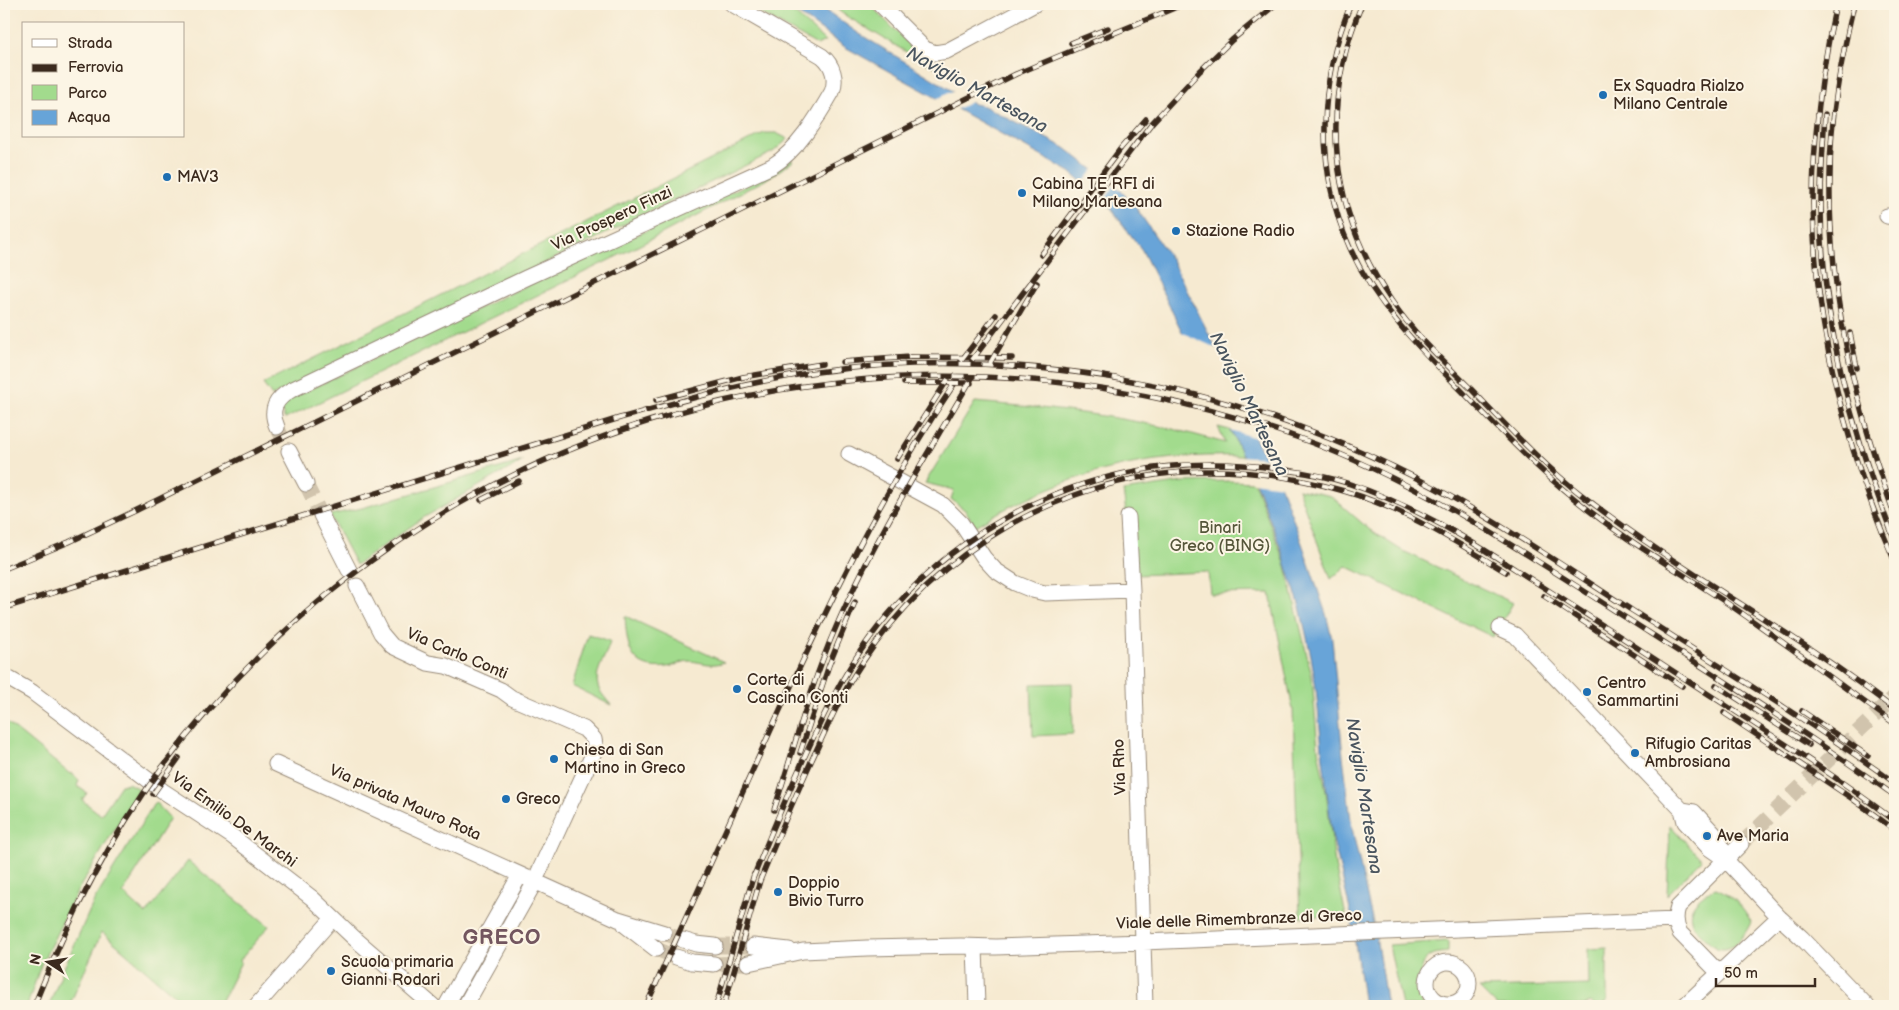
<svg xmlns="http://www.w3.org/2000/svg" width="1899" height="1010" font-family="'Balsamiq Sans',sans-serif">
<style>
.green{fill:#a2db8d;stroke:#6e8256}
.water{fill:#67a4d8;stroke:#51677b}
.pier{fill:#f6ead1}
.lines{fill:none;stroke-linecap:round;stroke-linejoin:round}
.minor-tunnel{stroke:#d1c4ad;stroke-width:15;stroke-dasharray:15 8;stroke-linecap:butt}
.minor-casing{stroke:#988a78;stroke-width:17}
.minor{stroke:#fff;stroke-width:15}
.rail-casing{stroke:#3b2a1e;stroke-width:5.5}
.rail{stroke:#fcf5e5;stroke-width:4;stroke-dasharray:11;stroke-linecap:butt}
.poi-dot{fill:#1f6fb2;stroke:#fcf5e5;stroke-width:2}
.labels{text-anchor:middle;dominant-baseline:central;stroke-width:4;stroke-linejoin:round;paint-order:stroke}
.poi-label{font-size:16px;fill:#3b2a1e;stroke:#fcf5e5;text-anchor:start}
.street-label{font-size:16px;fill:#3b2a1e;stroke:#fcf5e5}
.park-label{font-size:16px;fill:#55563a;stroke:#fcf5e5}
.water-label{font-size:18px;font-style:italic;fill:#4a555f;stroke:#fcf5e5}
.district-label{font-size:21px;font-weight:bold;letter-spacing:1px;fill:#73565f;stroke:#fcf5e5}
</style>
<rect width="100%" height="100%" fill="#fcf5e5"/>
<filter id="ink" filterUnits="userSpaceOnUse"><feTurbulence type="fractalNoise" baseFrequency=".02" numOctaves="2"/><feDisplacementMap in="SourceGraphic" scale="10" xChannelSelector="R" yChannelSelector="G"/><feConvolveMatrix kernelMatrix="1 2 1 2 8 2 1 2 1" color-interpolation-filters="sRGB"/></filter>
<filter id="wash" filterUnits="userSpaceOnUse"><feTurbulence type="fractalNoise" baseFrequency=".0096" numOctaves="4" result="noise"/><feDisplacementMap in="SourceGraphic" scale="20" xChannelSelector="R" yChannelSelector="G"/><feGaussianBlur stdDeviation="1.12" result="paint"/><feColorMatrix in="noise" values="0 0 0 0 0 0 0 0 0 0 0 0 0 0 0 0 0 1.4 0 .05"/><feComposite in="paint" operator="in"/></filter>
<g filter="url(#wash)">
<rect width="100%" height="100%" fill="#f6ead1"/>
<path class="green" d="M 744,4 L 784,4 L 825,41 L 817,45 Z
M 831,4 L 869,4 L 917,52 L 941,69 L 923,62 L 843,14 Z
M 764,133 L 776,133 L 788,139 L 773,152 L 272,396 L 263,384 Z
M 792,159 L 792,162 L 765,180 L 638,246 L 285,419 L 281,410 L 288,400 L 515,291 L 770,174 Z
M 975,402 C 1036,407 1097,413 1158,426 C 1180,430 1203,437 1225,443 L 1218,427 L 1230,430 L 1243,456 C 1141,453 1062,474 975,526 L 966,511 L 951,499 L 954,490 L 925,483 Z
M 523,461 L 423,518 L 356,565 L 330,515 L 362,508 Z
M 1231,481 L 1254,482 L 1286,566 L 1312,677 L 1318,749 L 1326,791 L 1335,865 L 1346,916 L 1300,917 L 1293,710 L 1270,593 L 1210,594 L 1208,572 L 1135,575 L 1123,491 L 1183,482 Z
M 1298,489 L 1331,496 L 1370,530 L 1401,550 L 1513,603 L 1493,637 L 1346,566 L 1331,579 Z
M 625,616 L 724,662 C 712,667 702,662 690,661 C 682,661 675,666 667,667 C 629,672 627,645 625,616 Z
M 588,634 L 610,641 C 607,657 592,672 599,689 C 602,695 607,700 611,705 L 572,686 Z
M 1072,683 L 1073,734 L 1033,736 L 1031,684 Z
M 4,720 L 70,774 L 71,773 L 79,780 L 77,786 L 87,793 L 82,800 L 101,815 L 121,785 L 128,783 L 139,789 L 78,890 L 41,965 L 27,1006 L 4,1006 Z
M 155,802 L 170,818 L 123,893 L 146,914 L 188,861 L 269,926 L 240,960 L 241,962 L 219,1006 L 187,1006 L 102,932 L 69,1006 L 49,1006 L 62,972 L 94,901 Z
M 1670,825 L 1702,860 L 1667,895 Z
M 1716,888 C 1731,894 1744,907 1751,922 C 1745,936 1729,957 1713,946 C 1709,943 1705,938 1702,935 C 1697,930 1692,926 1691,919 C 1687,905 1705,892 1716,888 Z
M 1448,941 L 1448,952 C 1442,953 1433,953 1428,957 C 1420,963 1413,1001 1425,1005 C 1428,1006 1433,1006 1437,1006 L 1402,1006 L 1389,945 Z
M 1607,948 L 1607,1001 L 1601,1006 L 1595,1006 L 1590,1002 L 1585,1006 L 1497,1006 L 1479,988 L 1589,985 L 1588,949 Z"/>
<path class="water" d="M 784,4 L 817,4 L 858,33 L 974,104 L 984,106 L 1065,148 L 1119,189 L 1134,205 L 1171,259 L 1215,346 L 1256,440 L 1281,486 L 1304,549 L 1326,614 L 1332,639 L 1343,756 L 1352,828 L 1376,937 L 1387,1006 L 1364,1006 L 1351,914 L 1332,835 L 1323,759 L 1316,689 L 1311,656 L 1300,607 L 1280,546 L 1255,481 L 1142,250 L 1106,202 L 1070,172 L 845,47 Z"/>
<path class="pier" d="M 955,90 L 973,101 L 953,111 L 934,100 Z
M 1095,168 L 1116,184 L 1103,202 L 1082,184 Z
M 1179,331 L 1218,349 L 1259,439 L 1227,429 Z
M 1240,456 L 1269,458 L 1283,486 L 1252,482 Z"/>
</g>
<g filter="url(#ink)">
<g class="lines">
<path class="minor-tunnel" d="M 277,427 L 289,451
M 306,484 L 321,515
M 1741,844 L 1895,696
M 664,933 L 683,940
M 715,946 L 753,946
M 656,949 L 676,957
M 714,964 L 748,963"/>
<defs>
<path id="minor" d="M 880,4 L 925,49 L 935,53 L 947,51 L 1035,4
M 1887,216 L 1895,217
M 277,427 C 269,409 276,399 291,390 L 526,278 L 772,166 C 797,151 817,118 832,92 C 837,79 833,65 822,56 L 732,4
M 289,451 L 306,484
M 849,454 L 943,505 L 961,523 L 984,558 L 995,570 L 1015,583 L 1032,590 L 1045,593 L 1132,590
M 321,515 L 349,570
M 1128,517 L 1132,590 L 1145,1006
M 357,586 L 381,633 L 392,646 L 428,663 L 446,666 L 501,690 L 512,698 L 584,729 L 594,739 L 595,745 L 594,752 L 532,887 L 465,1006
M 1500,628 L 1515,635 L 1682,810 L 1685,822 L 1709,848 L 1725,859 L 1779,917 L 1802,938 L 1867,1006
M 4,676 L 32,692 L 163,791 L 233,837 L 312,898 L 353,937 L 433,1006
M 276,764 L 618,919 L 664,933
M 1682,810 L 1694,812 L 1719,839 L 1725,859
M 625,925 L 656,949
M 683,940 L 696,944 L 715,946
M 753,946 L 789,950
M 975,947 L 977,1006
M 676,957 L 692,962 L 714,964
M1427 983a21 21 0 1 1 42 0a21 21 0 1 1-42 0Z
M 748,963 L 803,951 L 867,948 L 961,946 L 996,947 L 1143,942 L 1676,920
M 1719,973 L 1680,933 C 1675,924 1675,916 1678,907 L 1741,844
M 256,1006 L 333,918
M 446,1006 L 520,875
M 1684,1006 L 1779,917"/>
</defs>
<use href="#minor" class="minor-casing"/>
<use href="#minor" class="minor"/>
<defs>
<path id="rail" d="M 1351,4 C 1318,82 1315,170 1350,248 C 1376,305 1419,348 1462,391 C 1499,429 1535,467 1576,500 C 1623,539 1676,569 1727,603 C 1784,642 1839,684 1895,724
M 1362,4 C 1319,106 1329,211 1393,303 C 1415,335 1444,362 1471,389 C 1507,426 1543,465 1583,496 C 1683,574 1796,632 1895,710
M 1836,4 C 1822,69 1813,135 1813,203 C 1814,326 1846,450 1895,562
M 1854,4 C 1841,60 1830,118 1830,176 C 1828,294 1855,406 1895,516
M 1071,43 L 1108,28
M 1825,114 C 1823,143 1821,172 1821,201 C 1820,317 1852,434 1895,541
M 1041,255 L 1121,148 L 1146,119
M 1850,333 L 1857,368
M 972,360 L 1151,124 L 1200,71 L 1232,40 L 1276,4
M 961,361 L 996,315
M 842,362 L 910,357 L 1012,358
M 990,363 L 1037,283
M 904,383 L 971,383
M 656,400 L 743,377 L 822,364
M 897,459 L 948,379
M 481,500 L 519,481
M 4,569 L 69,542 L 137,510 L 1016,74 L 1184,4
M 1544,596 L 1682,686
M 4,608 L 620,418 C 685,400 750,381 817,372 C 1012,346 1217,381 1394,467 C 1478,507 1555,561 1633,611 C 1721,667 1811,722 1895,783
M 1716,685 L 1809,745
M 1802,711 L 1868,756
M 1724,713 L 1854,800 L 1895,830
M 800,753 L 829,665 L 855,602
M 153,794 L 179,758
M 774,810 C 794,749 810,686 836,627 C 874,540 924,459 972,378
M 752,881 C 767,842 783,805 800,767 C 820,722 840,678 869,639 C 965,507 1126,443 1286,470 C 1308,473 1329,477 1350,484 C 1410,504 1465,537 1518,571 C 1561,598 1604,626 1647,654 C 1730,709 1816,761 1895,821
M 759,883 C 777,839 795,796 815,753 C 829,723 842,693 860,666 C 935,550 1065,474 1204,471 C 1252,470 1299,478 1344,491 C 1402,508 1455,541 1506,572
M 34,1006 C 67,922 107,842 161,769 C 428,411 882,290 1299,438 C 1416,480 1519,549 1623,616 C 1715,675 1807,733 1895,796
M 646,1006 C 687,915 728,825 769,734 C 825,611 881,492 957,380
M 716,1006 L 754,874
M 724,1006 L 761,877"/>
</defs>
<use href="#rail" class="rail-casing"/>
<use href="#rail" class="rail"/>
</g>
</g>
<g class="poi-dot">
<circle cx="1603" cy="95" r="5"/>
<circle cx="167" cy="177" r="5"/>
<circle cx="1022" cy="193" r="5"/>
<circle cx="1176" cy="231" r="5"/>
<circle cx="737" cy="689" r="5"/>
<circle cx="1587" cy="692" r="5"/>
<circle cx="1635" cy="753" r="5"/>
<circle cx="554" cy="759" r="5"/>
<circle cx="506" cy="799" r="5"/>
<circle cx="1707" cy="836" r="5"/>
<circle cx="778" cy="892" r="5"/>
<circle cx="331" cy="971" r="5"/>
</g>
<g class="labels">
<g class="poi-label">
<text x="1613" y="86">Ex Squadra Rialzo<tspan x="1613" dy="18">Milano Centrale</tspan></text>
<text x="177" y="177">MAV3</text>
<text x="1032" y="184">Cabina TE RFI di<tspan x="1032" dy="18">Milano Martesana</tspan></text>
<text x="1186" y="231">Stazione Radio</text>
<text x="747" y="680">Corte di<tspan x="747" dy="18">Cascina Conti</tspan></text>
<text x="1597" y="683">Centro<tspan x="1597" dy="18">Sammartini</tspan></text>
<text x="1645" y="744">Rifugio Caritas<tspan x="1645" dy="18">Ambrosiana</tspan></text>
<text x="564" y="750">Chiesa di San<tspan x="564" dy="18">Martino in Greco</tspan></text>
<text x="516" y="799">Greco</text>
<text x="1717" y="836">Ave Maria</text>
<text x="788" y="883">Doppio<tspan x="788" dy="18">Bivio Turro</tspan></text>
<text x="341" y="962">Scuola primaria<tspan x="341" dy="18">Gianni Rodari</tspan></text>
</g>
<g class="street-label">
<text transform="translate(612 219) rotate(-25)">Via Prospero Finzi</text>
<text transform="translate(457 654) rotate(23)">Via Carlo Conti</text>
<text transform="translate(1120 767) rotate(-92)">Via Rho</text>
<text transform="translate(405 803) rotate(24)">Via privata Mauro Rota</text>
<text transform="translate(234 820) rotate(36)">Via Emilio De Marchi</text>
<text transform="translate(1239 920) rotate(-2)">Viale delle Rimembranze di Greco</text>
</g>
<g class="park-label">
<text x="1220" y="528">Binari<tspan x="1220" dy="18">Greco (BING)</tspan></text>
</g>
<g class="water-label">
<text transform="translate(977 90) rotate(29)">Naviglio Martesana</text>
<text transform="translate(1249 404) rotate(64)">Naviglio Martesana</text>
<text transform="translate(1364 796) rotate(81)">Naviglio Martesana</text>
</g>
<g class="district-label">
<text x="502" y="937">GRECO</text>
</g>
</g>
<rect width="1899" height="1010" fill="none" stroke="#fcf5e5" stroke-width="20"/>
<rect x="22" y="22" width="162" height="115" fill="#fcf5e5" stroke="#afa495"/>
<rect x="32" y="39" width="25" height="8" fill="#ffffff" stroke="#afa495"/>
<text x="68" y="48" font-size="15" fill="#3b2a1e">Strada</text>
<rect x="32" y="64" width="25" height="8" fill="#3b2a1e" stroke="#afa495"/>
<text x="68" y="72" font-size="15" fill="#3b2a1e">Ferrovia</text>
<rect x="32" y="85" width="25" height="15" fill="#a2db8d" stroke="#afa495"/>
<text x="68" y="98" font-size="15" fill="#3b2a1e">Parco</text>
<rect x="32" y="110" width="25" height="15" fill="#67a4d8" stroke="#afa495"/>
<text x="68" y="122" font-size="15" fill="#3b2a1e">Acqua</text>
<g transform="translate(48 962) rotate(282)" stroke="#fcf5e5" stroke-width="4" paint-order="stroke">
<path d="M0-4L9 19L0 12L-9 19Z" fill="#3b2a1e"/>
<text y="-8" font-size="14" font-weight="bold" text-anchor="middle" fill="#3b2a1e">N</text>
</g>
<path d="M1716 978v8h99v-8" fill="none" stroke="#3b2a1e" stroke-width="2.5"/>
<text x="1724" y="978" font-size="15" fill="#3b2a1e" stroke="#fcf5e5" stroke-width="4" paint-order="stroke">50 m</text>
</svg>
